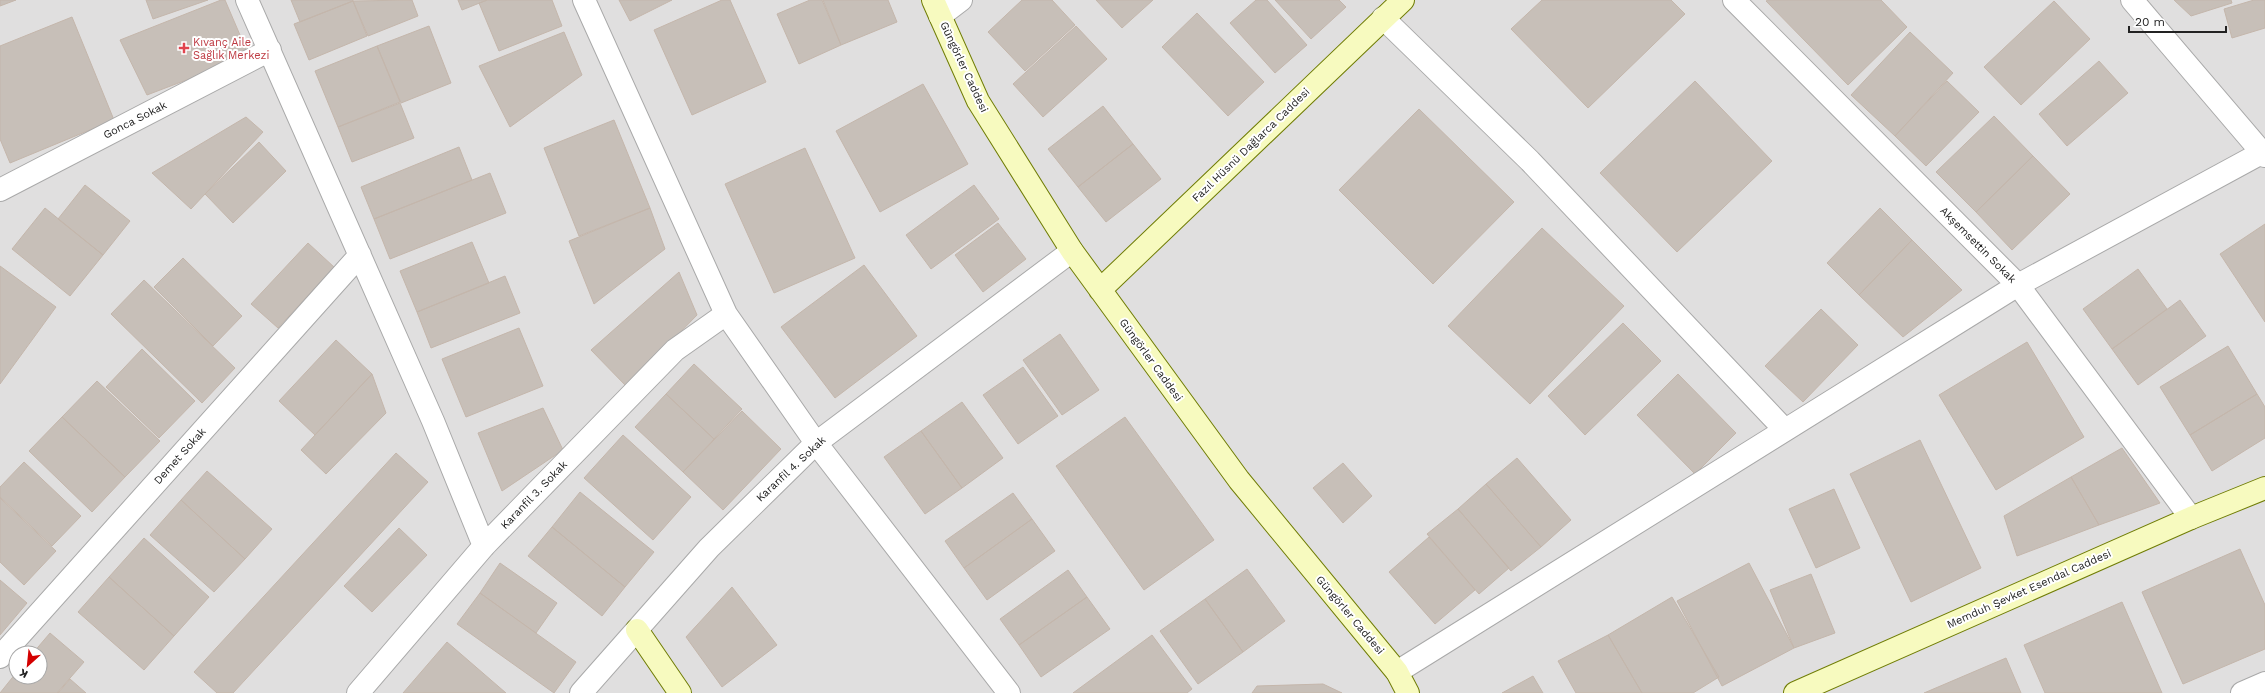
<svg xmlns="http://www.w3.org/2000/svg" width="2265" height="693" font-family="'Work Sans',sans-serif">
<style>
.residential{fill:#e0dfdf;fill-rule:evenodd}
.building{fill:#c7bfb8;stroke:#c4b6ab}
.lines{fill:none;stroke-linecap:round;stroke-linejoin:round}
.street-casing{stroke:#a9a9a9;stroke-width:24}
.secondary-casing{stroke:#707d05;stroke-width:24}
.street{stroke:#fff;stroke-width:22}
.secondary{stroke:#f7fabf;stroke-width:22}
.health-dot{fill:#e0444e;stroke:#fff;stroke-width:1.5}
.labels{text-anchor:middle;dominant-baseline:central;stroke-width:4;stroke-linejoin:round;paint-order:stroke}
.health-label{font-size:11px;fill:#be3a42;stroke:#fff;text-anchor:start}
.street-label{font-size:11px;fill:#222;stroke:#fff}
</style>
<rect width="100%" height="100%" fill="#f2efe9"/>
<path class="residential" d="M 0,0 L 2265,0 L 2265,693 L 0,693 ZM 16,653 L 40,653 L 40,677 L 16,677 Z"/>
<path class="building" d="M 0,0 L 16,0 L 0,6 Z
M 146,0 L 208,0 L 153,19 Z
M 221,0 L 225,0 L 249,56 L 147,95 L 120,40 Z
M 291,0 L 353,0 L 353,1 L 300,22 Z
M 412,0 L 418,16 L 368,36 L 353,1 Z
M 458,0 L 487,0 L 462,10 Z
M 488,0 L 552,0 L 562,26 L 499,51 L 479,3 Z
M 619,0 L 672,0 L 630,21 Z
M 722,0 L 730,0 L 766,82 L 692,115 L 654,30 Z
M 810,0 L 822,0 L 841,45 L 799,64 L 777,14 Z
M 823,0 L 888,0 L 897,22 L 841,45 Z
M 1022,0 L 1052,0 L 1075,25 L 1025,71 L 988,32 Z
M 1096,0 L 1153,0 L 1122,28 Z
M 1256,0 L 1267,0 L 1307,45 L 1275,73 L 1230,23 Z
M 1275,0 L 1339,0 L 1346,7 L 1311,39 Z
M 1542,0 L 1671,0 L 1685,14 L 1588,108 L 1511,29 Z
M 1768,0 L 1881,0 L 1907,27 L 1848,85 L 1766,1 Z
M 2174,0 L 2231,0 L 2232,3 L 2191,16 Z
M 2254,0 L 2265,0 L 2265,28 L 2232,38 L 2224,9 Z
M 353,1 L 367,36 L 309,60 L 294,24 Z
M 2054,1 L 2090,39 L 2021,105 L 1984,67 Z
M 1197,13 L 1264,82 L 1228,116 L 1162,47 Z
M 72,17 L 114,120 L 10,163 L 0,139 L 0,46 Z
M 429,26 L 451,83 L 401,103 L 377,46 Z
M 1076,26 L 1107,59 L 1043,117 L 1013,84 Z
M 564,32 L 582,75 L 510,127 L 479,66 Z
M 1910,32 L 1953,73 L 1895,136 L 1851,95 Z
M 377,46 L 400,102 L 338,127 L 315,71 Z
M 2099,61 L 2128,93 L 2067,146 L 2039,114 Z
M 1695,81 L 1772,161 L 1677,252 L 1600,173 Z
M 1947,81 L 1979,112 L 1926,166 L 1895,136 Z
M 923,84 L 968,164 L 880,212 L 836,131 Z
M 400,103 L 414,138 L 352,162 L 338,127 Z
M 1103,106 L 1133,144 L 1078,187 L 1048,149 Z
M 1419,109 L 1514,202 L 1433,284 L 1339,190 Z
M 1994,116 L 2033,156 L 1976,212 L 1936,172 Z
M 246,117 L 263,132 L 191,209 L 152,173 Z
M 614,120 L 650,208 L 579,236 L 544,148 Z
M 259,142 L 286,171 L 233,223 L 205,194 Z
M 1133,144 L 1161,179 L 1106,222 L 1078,187 Z
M 459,147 L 472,180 L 374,219 L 361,187 Z
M 805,148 L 855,258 L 774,293 L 725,184 Z
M 2033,156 L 2070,194 L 2012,250 L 1976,212 Z
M 490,173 L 506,213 L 390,259 L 374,219 Z
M 85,185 L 130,221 L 103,255 L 58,219 Z
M 974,185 L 999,219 L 931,269 L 906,235 Z
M 45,208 L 103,255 L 70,296 L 12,249 Z
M 650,208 L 665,249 L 594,304 L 569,241 Z
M 1880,208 L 1912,240 L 1859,295 L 1827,263 Z
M 998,223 L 1026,259 L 983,292 L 955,255 Z
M 2265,224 L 2265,322 L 2220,254 Z
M 1542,228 L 1624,306 L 1530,404 L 1448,326 Z
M 1912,240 L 1962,290 L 1903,337 L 1859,295 Z
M 472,242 L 489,283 L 417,312 L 400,271 Z
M 308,243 L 334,267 L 278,328 L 251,304 Z
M 183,258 L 242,316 L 213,346 L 154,287 Z
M 864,265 L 917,336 L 835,398 L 781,327 Z
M 0,266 L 56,307 L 0,384 Z
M 2138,269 L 2167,309 L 2112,349 L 2083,309 Z
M 679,272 L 697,315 L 627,387 L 591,350 Z
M 505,276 L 520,313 L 431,348 L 417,312 Z
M 144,280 L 235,368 L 202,403 L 111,314 Z
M 2180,300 L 2206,336 L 2138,385 L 2112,349 Z
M 1821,309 L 1858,345 L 1803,402 L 1765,366 Z
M 1623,323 L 1661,361 L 1585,435 L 1548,396 Z
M 519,328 L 543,386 L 466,417 L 442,359 Z
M 1060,334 L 1099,390 L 1062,415 L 1023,360 Z
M 336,340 L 372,374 L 315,435 L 279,401 Z
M 2027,342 L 2084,437 L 1996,490 L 1939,395 Z
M 2228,346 L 2257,394 L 2190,435 L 2160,387 Z
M 142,349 L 195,401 L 159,438 L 106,387 Z
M 694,364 L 742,409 L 714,439 L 666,394 Z
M 1023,367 L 1058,416 L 1018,444 L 983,395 Z
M 372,374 L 386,413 L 326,474 L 301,450 Z
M 1678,374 L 1736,433 L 1695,474 L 1637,415 Z
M 97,381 L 160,441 L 125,477 L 62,417 Z
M 666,394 L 714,439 L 683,472 L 635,427 Z
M 2257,394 L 2265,407 L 2265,438 L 2212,471 L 2190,435 Z
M 962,402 L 1003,458 L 962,488 L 921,431 Z
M 543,408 L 563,450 L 502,491 L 478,433 Z
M 742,411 L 781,449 L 723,510 L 683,472 Z
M 62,417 L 125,477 L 92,512 L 29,451 Z
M 1125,417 L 1214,540 L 1144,590 L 1056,466 Z
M 921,431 L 962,488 L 925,514 L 884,457 Z
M 623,435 L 691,497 L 653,540 L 584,478 Z
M 1920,440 L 1981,568 L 1911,602 L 1850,474 Z
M 2122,448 L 2160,503 L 2099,525 L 2071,477 Z
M 396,453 L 428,482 L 233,693 L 217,693 L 194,672 Z
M 1517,458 L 1571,520 L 1541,547 L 1486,484 Z
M 24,462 L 81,516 L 52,546 L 0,497 L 0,487 Z
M 1343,463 L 1372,496 L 1343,523 L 1313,488 Z
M 207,471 L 272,529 L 245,559 L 181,500 Z
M 2071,477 L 2099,525 L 2017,556 L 2004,516 Z
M 1486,484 L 1541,547 L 1511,571 L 1458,509 Z
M 1834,489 L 1860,548 L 1816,568 L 1789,509 Z
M 580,492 L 654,552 L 625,587 L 552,527 Z
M 1013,493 L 1032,519 L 964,568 L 945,541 Z
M 0,498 L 56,551 L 24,585 L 0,562 Z
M 181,500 L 245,559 L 214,592 L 150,535 Z
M 1458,509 L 1509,568 L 1479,594 L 1427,534 Z
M 1032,519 L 1055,551 L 987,600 L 964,568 Z
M 552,527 L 625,587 L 602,616 L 528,556 Z
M 399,528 L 427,555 L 372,612 L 344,586 Z
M 1429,537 L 1475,590 L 1435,624 L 1389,572 Z
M 144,538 L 209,597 L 174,636 L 109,577 Z
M 2240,549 L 2265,605 L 2265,649 L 2183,684 L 2142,592 Z
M 500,563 L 557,603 L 536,633 L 480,593 Z
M 1749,563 L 1794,648 L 1722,686 L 1677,601 Z
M 1247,569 L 1285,621 L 1243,652 L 1205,599 Z
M 1068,570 L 1087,597 L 1019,645 L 1000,619 Z
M 1811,574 L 1835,633 L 1794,648 L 1770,590 Z
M 109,577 L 174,636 L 144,670 L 78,612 Z
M 0,580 L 27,603 L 0,635 Z
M 732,587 L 777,645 L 722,687 L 686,637 Z
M 480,593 L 576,662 L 554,693 L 457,624 Z
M 1087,597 L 1110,629 L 1041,677 L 1019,645 Z
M 1672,597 L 1719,677 L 1693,693 L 1642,693 L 1608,635 Z
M 1205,599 L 1243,652 L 1198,684 L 1160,631 Z
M 2122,602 L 2162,693 L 2045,693 L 2024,645 Z
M 50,633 L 84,662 L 57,693 L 0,693 L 16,673 L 16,677 L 40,677 L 40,653 L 33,653 Z
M 1152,635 L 1192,689 L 1187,693 L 1073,693 Z
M 1608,635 L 1642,693 L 1576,693 L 1558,661 Z
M 447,642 L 506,693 L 403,693 Z
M 2006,658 L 2021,693 L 1924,693 Z
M 1533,676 L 1543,693 L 1502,693 Z
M 70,679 L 86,693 L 58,693 Z
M 1323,684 L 1342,693 L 1252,693 L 1257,686 Z"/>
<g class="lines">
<defs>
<path id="street" d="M 247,0 L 433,421 L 484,546
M 584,0 L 726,314 L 816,443 L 1009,693
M 1734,0 L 2018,285 L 2191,518
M 2132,0 L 2265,156
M 940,16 L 961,0
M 1383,18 L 1530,161 L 1785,430
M 0,190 L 270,50
M 0,657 L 360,255
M 1397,672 L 2018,285 L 2265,151
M 358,693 L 484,546 L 675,350 L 726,314
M 581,693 L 709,548 L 816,443 L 1072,251
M 2242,693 L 2265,683"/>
<path id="secondary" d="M 933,0 L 978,101 L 1072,251 L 1239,480 L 1397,672 L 1408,693
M 1100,290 L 1403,0
M 637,630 L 680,693
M 1795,693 L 2191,518 L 2265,488"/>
</defs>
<use href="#street" class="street-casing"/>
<use href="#secondary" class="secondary-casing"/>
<use href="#street" class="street"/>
<use href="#secondary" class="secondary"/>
</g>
<path class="health-dot" d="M182 42h4v4h4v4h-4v4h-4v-4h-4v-4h4z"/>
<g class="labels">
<g class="health-label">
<text x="193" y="42">Kıvanç Aile<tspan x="193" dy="13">Sağlık Merkezi</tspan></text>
</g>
<g class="street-label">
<text transform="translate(964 67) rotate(65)">Güngörler Caddesi</text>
<text transform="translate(135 120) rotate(-27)">Gonca Sokak</text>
<text transform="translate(1251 145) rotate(-44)">Fazıl Hüsnü Dağlarca Caddesi</text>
<text transform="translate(1978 245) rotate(45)">Akşemsettin Sokak</text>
<text transform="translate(1151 360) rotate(54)">Güngörler Caddesi</text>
<text transform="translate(180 456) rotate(-48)">Demet Sokak</text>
<text transform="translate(791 469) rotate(-43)">Karanfil 4. Sokak</text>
<text transform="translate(534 495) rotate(-46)">Karanfil 3. Sokak</text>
<text transform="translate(2029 589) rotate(-24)">Memduh Şevket Esendal Caddesi</text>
<text transform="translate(1350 615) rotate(50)">Güngörler Caddesi</text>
</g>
</g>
<g transform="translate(28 665) rotate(207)"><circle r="19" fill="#ffffff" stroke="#a7a7a7"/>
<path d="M0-3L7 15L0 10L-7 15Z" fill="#d40000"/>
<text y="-6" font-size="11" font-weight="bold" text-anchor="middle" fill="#222222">K</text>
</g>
<path d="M2129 26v6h97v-6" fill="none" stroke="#222222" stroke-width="2"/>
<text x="2135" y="26" font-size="12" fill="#222222" stroke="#ffffff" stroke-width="3" paint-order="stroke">20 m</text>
</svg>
